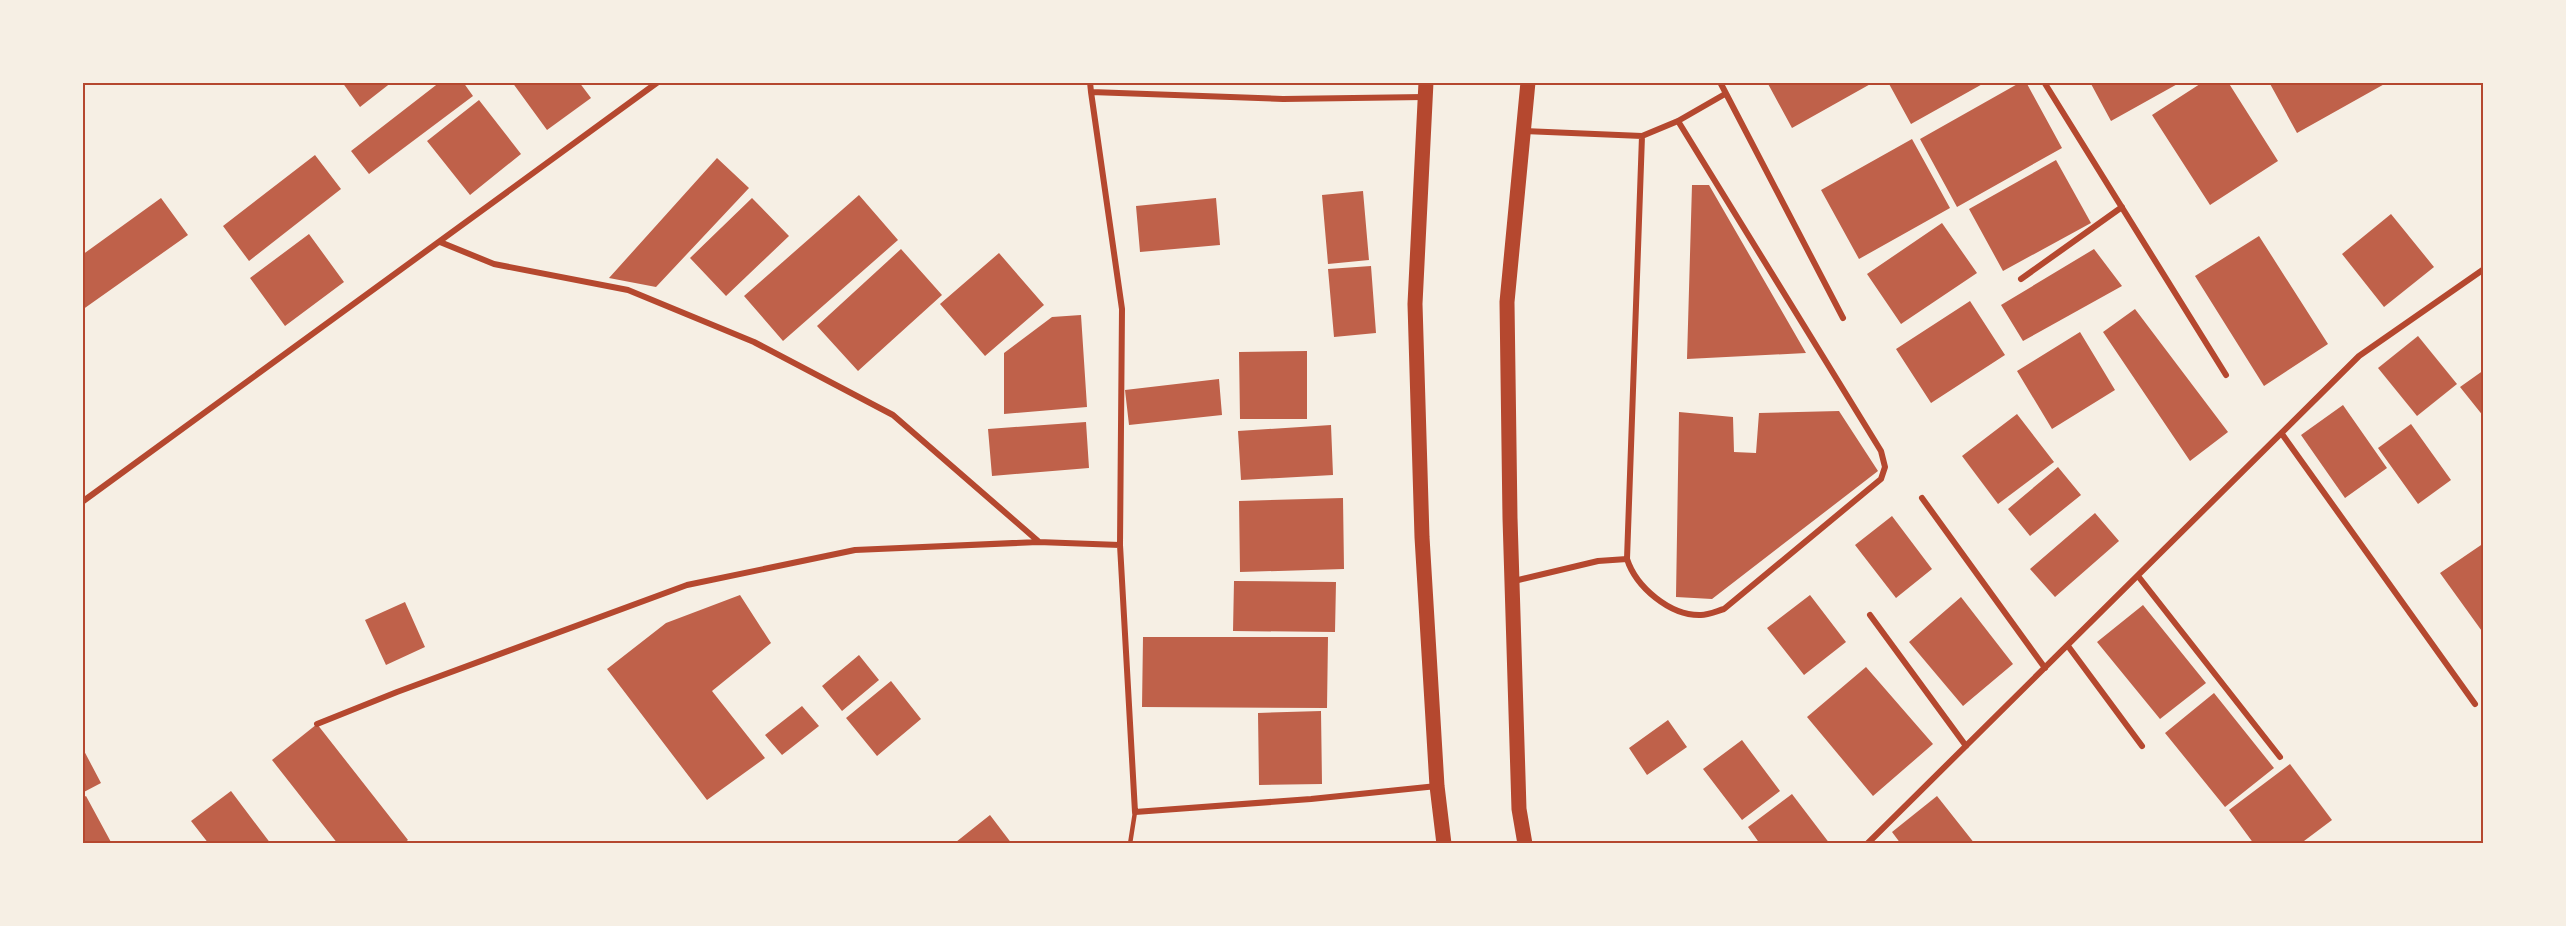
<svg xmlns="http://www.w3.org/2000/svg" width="2566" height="926" font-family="'Titillium Web',sans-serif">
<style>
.building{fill:#bf614a}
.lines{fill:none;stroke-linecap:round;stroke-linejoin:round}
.service{stroke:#b5482f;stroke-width:4.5}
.minor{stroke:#b5482f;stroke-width:6}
.primary{stroke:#b5482f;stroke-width:15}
.neatline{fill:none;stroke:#b5482f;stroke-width:2}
</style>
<rect width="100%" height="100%" fill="#f6efe4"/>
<path class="building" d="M 342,82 L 392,82 L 360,107 Z
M 440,82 L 463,82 L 473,96 L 369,174 L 351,151 Z
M 512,82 L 579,82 L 591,98 L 547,130 Z
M 1767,82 L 1874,82 L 1792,128 Z
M 1888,82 L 1986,82 L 1911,124 Z
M 2021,82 L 2026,82 L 2062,148 L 1957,207 L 1920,139 Z
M 2090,82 L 2181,82 L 2111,121 Z
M 2203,82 L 2228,82 L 2278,161 L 2210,205 L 2152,115 Z
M 2269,82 L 2388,82 L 2297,133 Z
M 479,100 L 521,154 L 470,195 L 427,141 Z
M 1912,139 L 1950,208 L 1859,259 L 1821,190 Z
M 315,155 L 341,189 L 249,261 L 223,226 Z
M 717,158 L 749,188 L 656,287 L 609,278 Z
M 2056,160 L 2091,223 L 2003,271 L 1969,209 Z
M 1692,185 L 1709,185 L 1806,353 L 1687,359 Z
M 1363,191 L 1369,260 L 1328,264 L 1322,195 Z
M 859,195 L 898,240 L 783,341 L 744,296 Z
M 161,198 L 188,235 L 82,310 L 82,255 Z
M 752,198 L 789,236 L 726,296 L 690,258 Z
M 1216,198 L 1220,245 L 1140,252 L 1136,206 Z
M 2391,214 L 2434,267 L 2384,307 L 2342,254 Z
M 1942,223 L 1977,273 L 1901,324 L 1867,274 Z
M 309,234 L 344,282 L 285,326 L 250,278 Z
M 2259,236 L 2328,344 L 2264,386 L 2195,276 Z
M 901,249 L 942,295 L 858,371 L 817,326 Z
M 2094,249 L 2122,286 L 2023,341 L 2001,305 Z
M 999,253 L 1044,305 L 985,356 L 940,304 Z
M 1371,266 L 1376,333 L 1334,337 L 1328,269 Z
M 1970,301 L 2005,355 L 1931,403 L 1896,349 Z
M 2135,309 L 2228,432 L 2190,461 L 2103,332 Z
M 1081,315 L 1087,407 L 1004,414 L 1004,353 L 1052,317 Z
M 2080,332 L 2115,390 L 2052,429 L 2017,371 Z
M 2418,336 L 2457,384 L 2417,416 L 2378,368 Z
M 1307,351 L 1307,419 L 1240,419 L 1239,352 Z
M 2484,370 L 2484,417 L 2460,387 Z
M 1219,379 L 1222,415 L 1129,425 L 1125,390 Z
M 2343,405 L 2387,468 L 2345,498 L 2301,435 Z
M 1839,411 L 1878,471 L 1712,599 L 1676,597 L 1679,412 L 1733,417 L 1734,452 L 1756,453 L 1759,413 Z
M 2017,414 L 2054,462 L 1998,504 L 1962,456 Z
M 1086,422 L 1089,468 L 992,476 L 988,429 Z
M 2411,424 L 2451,480 L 2418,504 L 2378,448 Z
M 1331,425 L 1333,475 L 1241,480 L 1238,431 Z
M 2058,467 L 2081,495 L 2030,536 L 2008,509 Z
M 1343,498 L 1344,569 L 1240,572 L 1239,501 Z
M 2095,513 L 2119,541 L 2055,597 L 2030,569 Z
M 1892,516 L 1932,569 L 1896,598 L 1855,545 Z
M 2484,543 L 2484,634 L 2440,573 Z
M 1234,581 L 1336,582 L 1335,632 L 1233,631 Z
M 740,595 L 771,643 L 712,691 L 765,758 L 707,800 L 607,669 L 666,623 Z
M 1810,595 L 1846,642 L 1804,675 L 1767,628 Z
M 1961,597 L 2013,664 L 1963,706 L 1909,642 Z
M 405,602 L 425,647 L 386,665 L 365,620 Z
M 2143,605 L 2206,683 L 2160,719 L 2097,642 Z
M 1143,637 L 1328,637 L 1327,708 L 1142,707 Z
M 859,655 L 879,680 L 842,711 L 822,686 Z
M 1866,667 L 1933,744 L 1873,796 L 1807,717 Z
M 891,681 L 921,719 L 877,756 L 846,718 Z
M 2214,693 L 2274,768 L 2225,807 L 2165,733 Z
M 802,706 L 819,726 L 782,755 L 765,735 Z
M 1321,711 L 1322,784 L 1259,785 L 1258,713 Z
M 1668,720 L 1687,747 L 1647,775 L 1629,748 Z
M 317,724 L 408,840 L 403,844 L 338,844 L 272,760 Z
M 1742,740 L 1780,791 L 1742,820 L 1703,769 Z
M 82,747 L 101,783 L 82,793 Z
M 2290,764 L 2332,820 L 2300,844 L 2254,844 L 2229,810 Z
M 231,791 L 271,844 L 209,844 L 191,821 Z
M 1792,794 L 1830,844 L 1760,844 L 1748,827 Z
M 86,796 L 112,844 L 82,844 L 82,798 Z
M 1937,796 L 1975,844 L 1901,844 L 1892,832 Z
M 990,815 L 1012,844 L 957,844 L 956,842 Z"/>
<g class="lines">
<path class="service" d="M 1130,844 L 1135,812"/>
<path class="minor" d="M 1090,82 L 1091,92 L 1283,99 L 1424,97
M 1720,82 L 1843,318
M 2044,82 L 2226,375
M 1091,92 L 1122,309 L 1120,545 L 1135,812 L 1311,799 L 1437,786
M 1524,131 L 1642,136 L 1678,121 L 1725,94
M 440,242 L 494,264 L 628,290 L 754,342 L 893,415 L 1038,541
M 2021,279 L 2122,207
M 2282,434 L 2475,704
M 1922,498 L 2045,668
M 82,502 L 658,82
M 1627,559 C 1636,587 1670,616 1701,615 C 1708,615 1717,611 1724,609 L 1881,479 L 1885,467 L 1881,451 L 1678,121
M 2138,576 L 2280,757
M 1514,581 L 1598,561 L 1627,559 L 1642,136
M 1870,615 L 1966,746
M 2068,646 L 2142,746
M 317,724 L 397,692 L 687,585 L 855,550 L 1038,542 L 1120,545
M 1867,844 L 2359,356 L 2484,269"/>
<path class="primary" d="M 1426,82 L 1415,304 L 1422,537 L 1437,786 L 1444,844
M 1525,844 L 1519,809 L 1510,518 L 1507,302 L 1528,82"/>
</g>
<rect width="2566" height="926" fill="none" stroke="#f6efe4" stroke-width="168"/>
<rect x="84" y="84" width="2398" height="758" class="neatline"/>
</svg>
